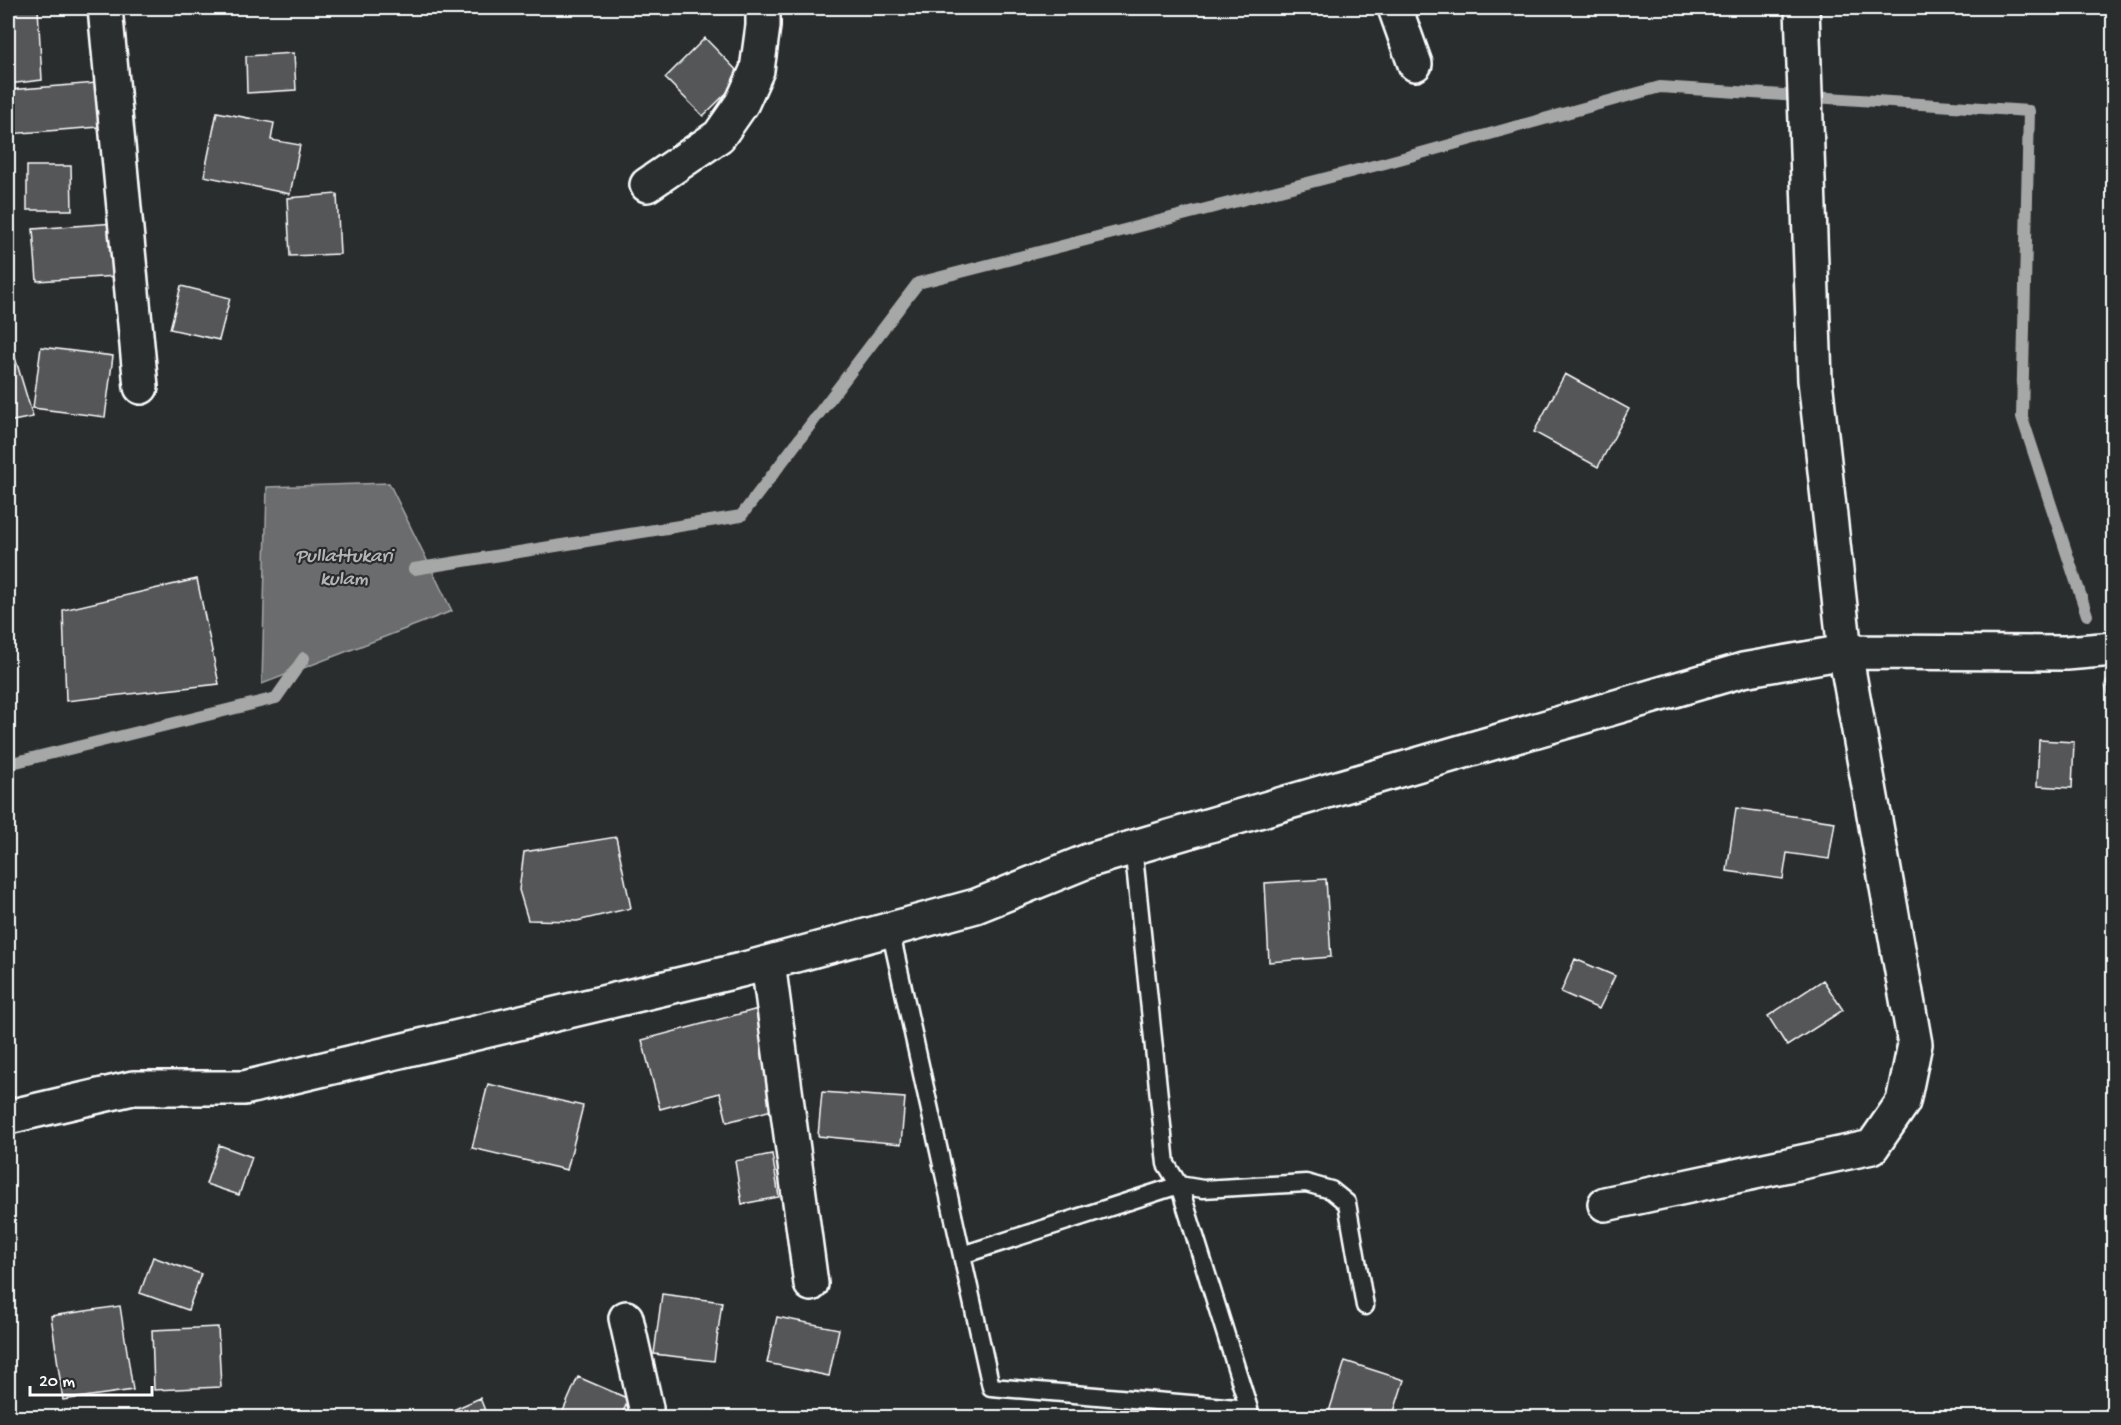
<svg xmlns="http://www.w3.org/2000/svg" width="2121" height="1425" font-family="'Gochi Hand',sans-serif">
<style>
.water{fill:#6a6c6d;stroke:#a6a7a7;stroke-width:1.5}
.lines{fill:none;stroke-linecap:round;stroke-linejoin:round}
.stream{stroke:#a6a7a7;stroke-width:12}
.building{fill:#555758;stroke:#fff;stroke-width:1.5}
.lane-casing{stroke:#fff;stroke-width:21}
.street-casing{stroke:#fff;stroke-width:38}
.lane{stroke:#2a2d2e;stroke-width:16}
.street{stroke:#2a2d2e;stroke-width:33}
.labels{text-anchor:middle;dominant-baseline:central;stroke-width:4.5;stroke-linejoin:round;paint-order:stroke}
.water-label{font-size:20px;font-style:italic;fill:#b4b6b6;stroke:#2a2d2e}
</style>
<rect width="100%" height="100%" fill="#2a2d2e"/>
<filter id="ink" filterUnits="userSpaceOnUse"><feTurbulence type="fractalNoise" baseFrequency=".0167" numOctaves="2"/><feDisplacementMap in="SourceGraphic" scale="12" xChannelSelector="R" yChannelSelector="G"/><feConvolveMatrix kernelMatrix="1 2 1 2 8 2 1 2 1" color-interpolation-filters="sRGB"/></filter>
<g filter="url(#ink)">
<path class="water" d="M 389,483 L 452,611 L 262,684 L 267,487 Z"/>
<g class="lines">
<path class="stream" d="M 414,569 L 741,516 L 918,283 L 1385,163 L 1660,87 L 2029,111 L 2022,417 L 2087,615
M 2110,685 L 2114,695
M 8,764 L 276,698 L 304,658"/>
</g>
<path class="building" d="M 8,8 L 38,8 L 42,80 L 8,84 Z
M 705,38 L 743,77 L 703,116 L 665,78 Z
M 294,53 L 296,90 L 247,93 L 246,56 Z
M 97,83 L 99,127 L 8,134 L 8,90 Z
M 217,112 L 274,123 L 271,140 L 300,145 L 290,194 L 204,176 Z
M 27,166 L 71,166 L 72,210 L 27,210 Z
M 337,194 L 340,254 L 290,256 L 287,198 Z
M 115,223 L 118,276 L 37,281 L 33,229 Z
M 181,286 L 230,298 L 219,340 L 170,329 Z
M 8,334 L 33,417 L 8,422 Z
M 41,347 L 113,356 L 105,417 L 33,408 Z
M 1565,374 L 1629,409 L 1598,467 L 1534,432 Z
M 197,579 L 219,684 L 66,701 L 63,610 Z
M 2039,740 L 2074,742 L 2072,788 L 2037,786 Z
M 1736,808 L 1835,822 L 1829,859 L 1787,853 L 1783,879 L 1727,871 Z
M 616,837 L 631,908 L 577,921 L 528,920 L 519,890 L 524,852 Z
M 1326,879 L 1331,957 L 1269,962 L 1265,883 Z
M 1575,959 L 1615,976 L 1599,1009 L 1561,992 Z
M 1823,980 L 1843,1010 L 1787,1046 L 1768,1016 Z
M 758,1009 L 783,1107 L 727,1122 L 720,1093 L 660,1109 L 642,1040 Z
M 488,1084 L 583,1106 L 567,1170 L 472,1148 Z
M 822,1092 L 905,1098 L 901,1144 L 818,1136 Z
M 219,1145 L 252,1157 L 239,1195 L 206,1184 Z
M 772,1154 L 779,1197 L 742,1204 L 735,1161 Z
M 153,1257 L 201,1274 L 188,1310 L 140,1293 Z
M 662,1294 L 722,1302 L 714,1361 L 654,1354 Z
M 120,1306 L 133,1390 L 63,1400 L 51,1316 Z
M 777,1317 L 839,1329 L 829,1376 L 767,1363 Z
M 218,1327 L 221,1387 L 154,1390 L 152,1330 Z
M 1345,1361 L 1404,1380 L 1392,1418 L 1327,1418 Z
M 578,1377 L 629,1399 L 620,1418 L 560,1418 Z
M 480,1398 L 488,1418 L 435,1418 Z"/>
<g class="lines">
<defs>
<path id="lane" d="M 1133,846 L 1166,1164 L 1179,1185 L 1203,1189 L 1306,1183 L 1331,1190 L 1347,1203 L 1365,1306
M 890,929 C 924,1082 957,1234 991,1387 L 1249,1409 L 1179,1185 L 962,1255"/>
<path id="street" d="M 105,8 L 141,387
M 1395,8 L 1415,64
M 647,185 L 719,136 L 742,103 L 757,70 L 763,26 L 763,8
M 768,963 L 811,1284
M 8,1117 L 133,1088 L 244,1088 L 741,970 L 976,906 L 1090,860 L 1743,670 L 1845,652 L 2066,653 L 2114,649
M 1605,1204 L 1872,1147 L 1903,1102 L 1915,1044 L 1845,652 L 1815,380 L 1802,8
M 626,1318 L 646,1408 L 645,1418"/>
</defs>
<use href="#lane" class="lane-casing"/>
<use href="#street" class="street-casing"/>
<use href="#lane" class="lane"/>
<use href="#street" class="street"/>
</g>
</g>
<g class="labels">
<g class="water-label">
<text x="344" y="557">Pullattukari<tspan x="344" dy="23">kulam</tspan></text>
</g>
</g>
<rect width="2121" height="1425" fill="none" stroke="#2a2d2e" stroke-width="30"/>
<rect x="15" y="15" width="2091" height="1395" fill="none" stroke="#fff" stroke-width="2" filter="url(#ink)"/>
<path d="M30 1386v9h122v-9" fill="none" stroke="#ffffff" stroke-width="3"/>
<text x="39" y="1386" font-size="18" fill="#ffffff" stroke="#2a2d2e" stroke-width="4.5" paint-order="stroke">20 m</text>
</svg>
